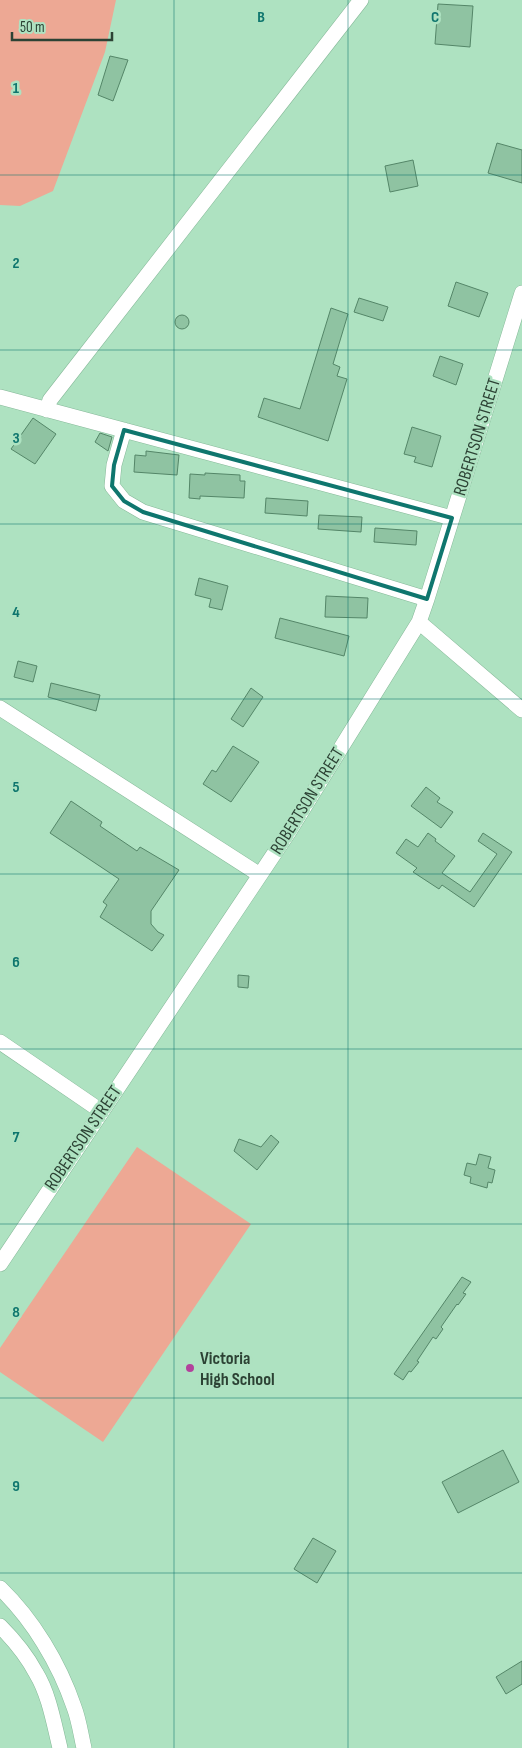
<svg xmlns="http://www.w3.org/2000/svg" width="522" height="1748" font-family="'Sofia Sans Condensed',sans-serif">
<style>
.green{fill:#eda894}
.building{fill:#8fc3a2;stroke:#548668}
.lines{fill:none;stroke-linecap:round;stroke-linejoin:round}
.minor-casing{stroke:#85b898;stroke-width:16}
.minor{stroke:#fff;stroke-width:15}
.marked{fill:none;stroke:#0f766e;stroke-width:4;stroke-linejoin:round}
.grid{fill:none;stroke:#0f766e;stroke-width:1;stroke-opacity:0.55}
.poi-dot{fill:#b3419c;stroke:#aee2c1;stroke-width:2}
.labels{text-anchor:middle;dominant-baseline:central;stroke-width:5;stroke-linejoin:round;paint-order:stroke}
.street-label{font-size:18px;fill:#2c4234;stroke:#aee2c1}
.poi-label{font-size:18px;font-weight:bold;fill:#2c4234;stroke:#aee2c1;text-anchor:start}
.grid-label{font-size:16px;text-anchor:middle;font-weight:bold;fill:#0f766e;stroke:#aee2c1;stroke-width:5;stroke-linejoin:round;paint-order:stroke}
</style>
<rect width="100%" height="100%" fill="#aee2c1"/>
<path class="green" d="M 0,0 L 116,0 L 105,52 L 53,191 L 20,206 L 0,205 Z
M 137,1147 L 251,1224 L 103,1442 L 0,1372 L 0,1348 Z"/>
<path class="building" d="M 438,4 L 473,6 L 470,47 L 435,44 Z
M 110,56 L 128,60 L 113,101 L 98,95 Z
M 497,143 L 522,150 L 522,183 L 488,173 Z
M 413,160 L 418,186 L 390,192 L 385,166 Z
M 456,282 L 488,293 L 479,317 L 448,306 Z
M 359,298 L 388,307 L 383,321 L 354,312 Z
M 331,308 L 348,314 L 333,364 L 340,367 L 337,376 L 347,379 L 328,441 L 258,417 L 264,398 L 300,409 Z
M175 322a7 7 0 1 1 14 0a7 7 0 1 1-14 0Z
M 440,356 L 463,364 L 456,385 L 433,376 Z
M 33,418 L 56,434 L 35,464 L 11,449 Z
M 412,427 L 441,436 L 432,467 L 414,462 L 416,457 L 404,454 Z
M 100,433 L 112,437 L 108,451 L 95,442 Z
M 146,451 L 179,455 L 177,475 L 134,472 L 135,455 L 146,456 Z
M 205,473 L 240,475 L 240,481 L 245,481 L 244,498 L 200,496 L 200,499 L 189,498 L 190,474 L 205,475 Z
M 266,498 L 308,501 L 307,516 L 265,513 Z
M 319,515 L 362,517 L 361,532 L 318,529 Z
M 375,528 L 417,531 L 416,545 L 374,542 Z
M 199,578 L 228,586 L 222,610 L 209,607 L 211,599 L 195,595 Z
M 326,596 L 368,598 L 367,618 L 325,617 Z
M 280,618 L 349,636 L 344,656 L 275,638 Z
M 18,661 L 37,666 L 33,682 L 14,677 Z
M 51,683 L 100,695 L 96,711 L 48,697 Z
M 251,688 L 263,697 L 243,727 L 231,719 Z
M 233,746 L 259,762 L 231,802 L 203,784 L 212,770 L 216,772 Z
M 426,787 L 440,798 L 437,802 L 453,812 L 441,828 L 411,806 Z
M 71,801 L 102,822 L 100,826 L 137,851 L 140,847 L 179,870 L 151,911 L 151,924 L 158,932 L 164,935 L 152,951 L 100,917 L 107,905 L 103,902 L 119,879 L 50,833 Z
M 428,833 L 436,839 L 435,841 L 455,856 L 442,873 L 470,892 L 497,854 L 478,841 L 483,833 L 512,852 L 474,907 L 442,885 L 439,889 L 413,872 L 417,868 L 396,853 L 406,839 L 418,847 Z
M 238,975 L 249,976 L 248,988 L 238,987 Z
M 271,1135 L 279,1142 L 257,1170 L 234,1151 L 239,1139 L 261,1147 Z
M 479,1154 L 491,1157 L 488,1168 L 495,1170 L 492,1183 L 488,1182 L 487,1188 L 470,1183 L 471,1177 L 464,1175 L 467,1163 L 476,1165 Z
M 462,1277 L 471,1282 L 463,1293 L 466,1294 L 458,1305 L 457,1304 L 441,1327 L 443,1329 L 436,1339 L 433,1337 L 417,1361 L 419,1362 L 411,1372 L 409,1371 L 403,1380 L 394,1374 Z
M 503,1450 L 519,1482 L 458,1513 L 442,1482 Z
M 313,1538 L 336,1551 L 317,1583 L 294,1569 Z
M 522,1661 L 522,1684 L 506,1694 L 496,1677 Z"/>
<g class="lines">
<defs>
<path id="minor" d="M 0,397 L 452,518
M 47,410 L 50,400 L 361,0
M 124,430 L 114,465 L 112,486 L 124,501 L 143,512 L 427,599
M 419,622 L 522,710
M 0,708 L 260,875
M 0,1042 L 101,1111
M 0,1264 L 290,830 L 419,622 L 427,599 L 522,293
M 0,1588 C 33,1620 59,1663 74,1707 C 79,1720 81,1735 84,1748
M 0,1626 C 13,1639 27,1656 36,1673 C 49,1694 54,1724 60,1748"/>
</defs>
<use href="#minor" class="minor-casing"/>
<use href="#minor" class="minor"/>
</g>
<path class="marked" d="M 124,430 L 452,518 L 427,599 L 143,512 L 124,501 L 112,486 L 114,465 Z"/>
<path class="grid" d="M 174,0 L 174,1748M 348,0 L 348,1748M 0,175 L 522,175M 0,350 L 522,350M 0,524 L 522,524M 0,699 L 522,699M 0,874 L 522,874M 0,1049 L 522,1049M 0,1224 L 522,1224M 0,1398 L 522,1398M 0,1573 L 522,1573"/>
<circle class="poi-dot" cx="190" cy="1368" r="5"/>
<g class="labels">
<g class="street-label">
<text transform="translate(477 437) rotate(-73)">ROBERTSON STREET</text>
<text transform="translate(307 801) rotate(-58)">ROBERTSON STREET</text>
<text transform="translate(83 1138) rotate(-56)">ROBERTSON STREET</text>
</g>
<g class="poi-label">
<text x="200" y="1358">Victoria<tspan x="200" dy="21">High School</tspan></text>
</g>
</g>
<g class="grid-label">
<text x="261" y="22">B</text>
<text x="435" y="22">C</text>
<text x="16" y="93">1</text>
<text x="16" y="268">2</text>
<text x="16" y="443">3</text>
<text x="16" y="617">4</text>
<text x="16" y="792">5</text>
<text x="16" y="967">6</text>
<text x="16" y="1142">7</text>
<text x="16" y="1317">8</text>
<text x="16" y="1491">9</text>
</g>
<path d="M12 32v8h100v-8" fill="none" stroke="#2c4234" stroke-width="2.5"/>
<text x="20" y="32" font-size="15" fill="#2c4234" stroke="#aee2c1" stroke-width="4" paint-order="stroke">50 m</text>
</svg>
